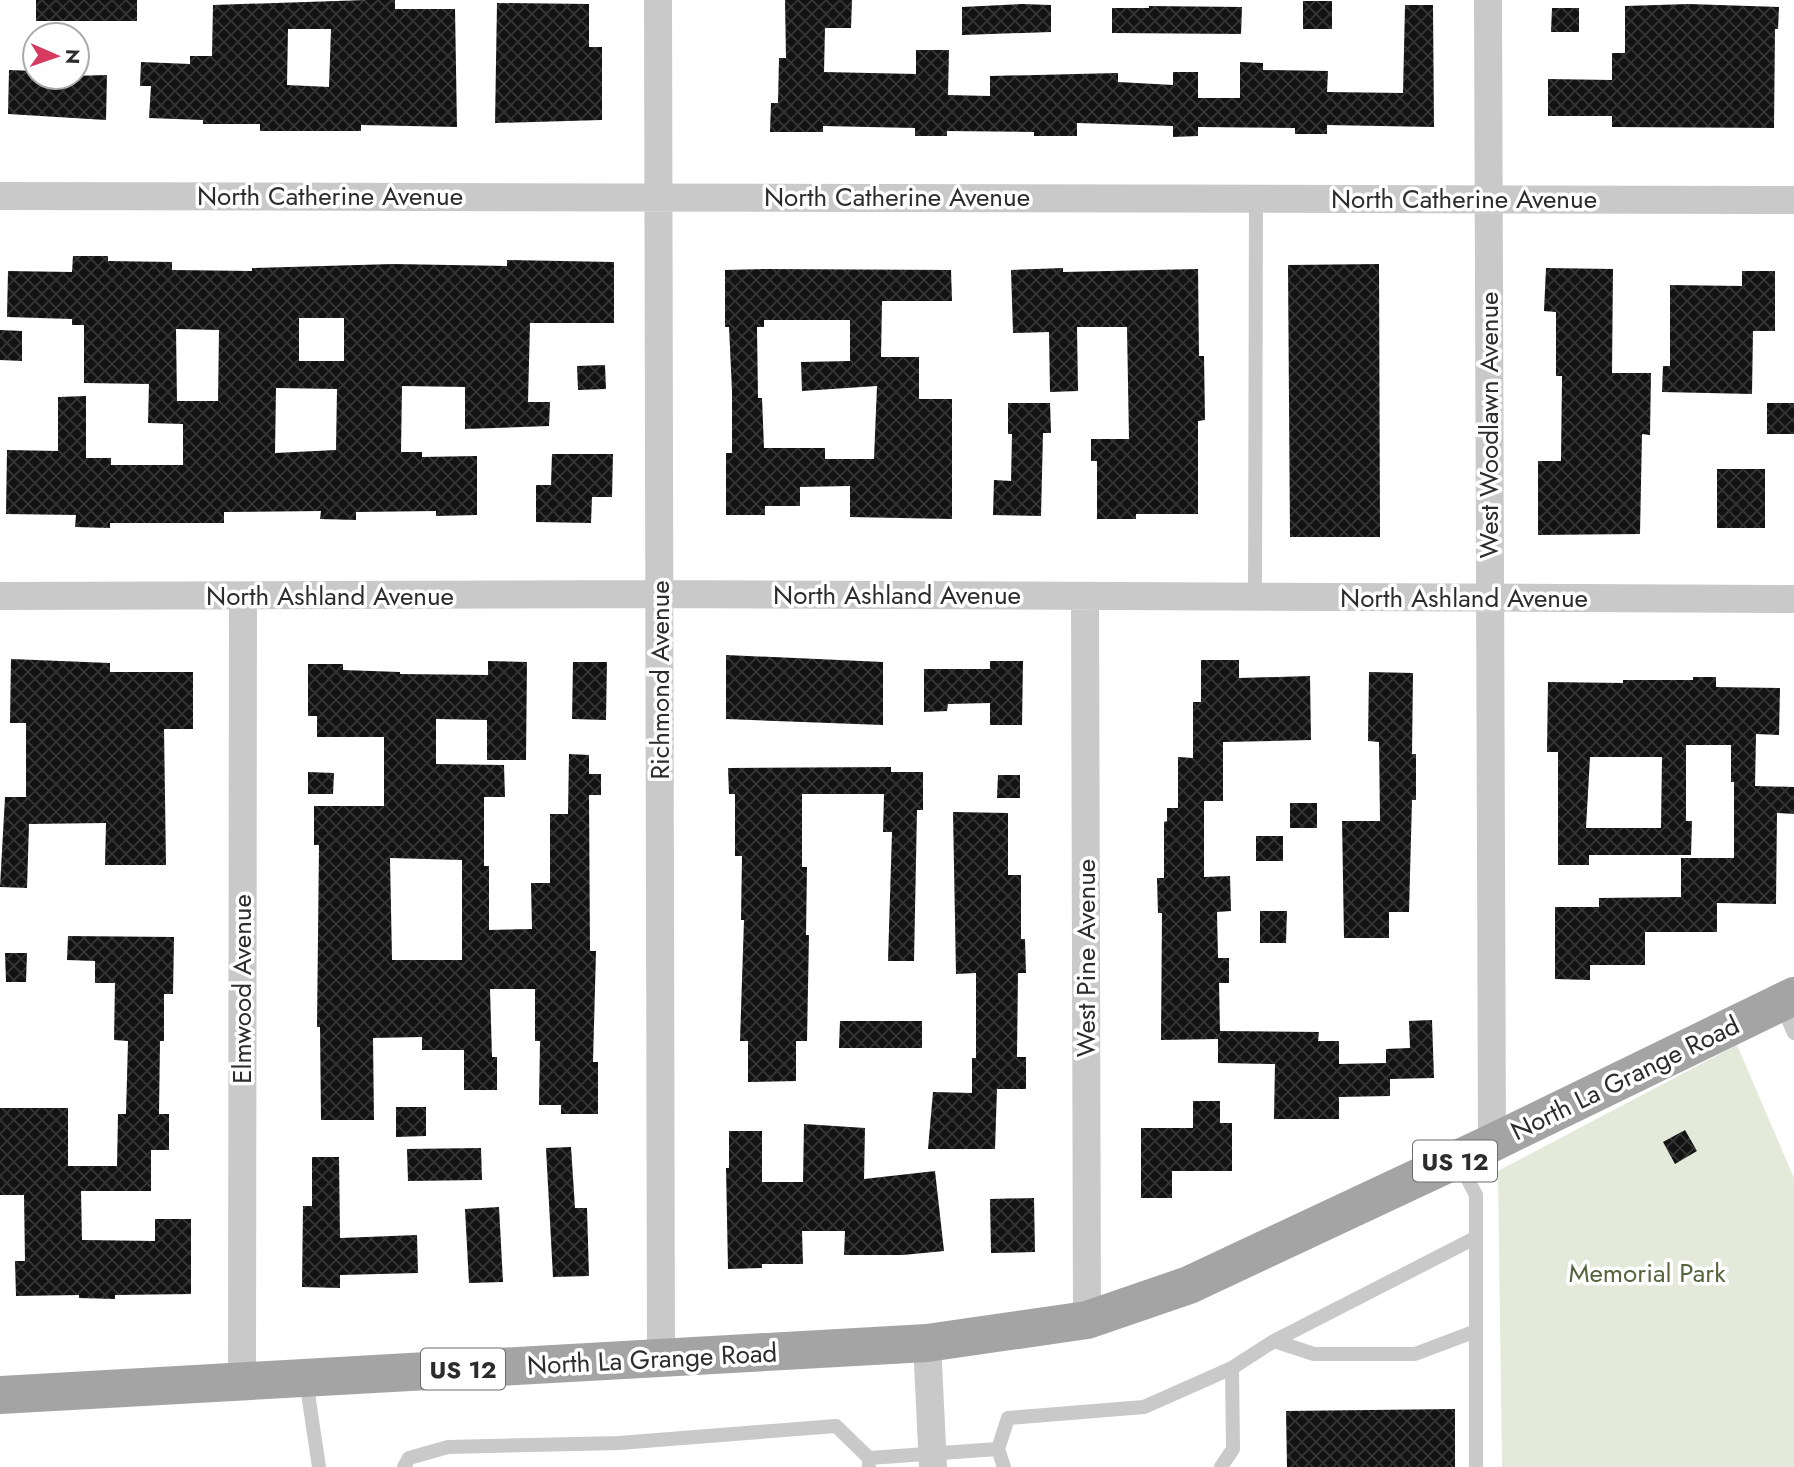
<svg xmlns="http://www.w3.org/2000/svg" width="1794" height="1467" font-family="Jost,sans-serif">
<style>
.green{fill:#e4e9da}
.building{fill:url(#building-cross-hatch);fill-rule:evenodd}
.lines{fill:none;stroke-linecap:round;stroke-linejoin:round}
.service{stroke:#c9c9c9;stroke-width:14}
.minor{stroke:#c9c9c9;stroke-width:28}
.primary{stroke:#a4a4a4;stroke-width:38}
.labels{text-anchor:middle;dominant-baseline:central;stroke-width:7;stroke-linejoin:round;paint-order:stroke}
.shield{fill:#fff;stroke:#6b6b6b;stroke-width:2}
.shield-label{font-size:24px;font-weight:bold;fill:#2c2c2c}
.street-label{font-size:26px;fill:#2c2c2c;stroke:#fff}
.park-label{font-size:26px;fill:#56643d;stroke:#fff}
</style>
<defs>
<pattern id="building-cross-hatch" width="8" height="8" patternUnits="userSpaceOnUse" patternTransform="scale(1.75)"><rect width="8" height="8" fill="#131313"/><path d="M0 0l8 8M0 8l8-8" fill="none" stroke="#363636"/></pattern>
</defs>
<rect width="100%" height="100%" fill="#fff"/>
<path class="green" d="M 1737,1045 L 1794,1178 L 1794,1467 L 1502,1467 L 1498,1171 Z"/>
<path class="building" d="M 36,0 L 137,0 L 137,21 L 36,21 Z
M 366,0 L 395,0 L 395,9 L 455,9 L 457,127 L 361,125 L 361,131 L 260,131 L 260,124 L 203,124 L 203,120 L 149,118 L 151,86 L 140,86 L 141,62 L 190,64 L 190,56 L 212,56 L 213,5 ZM 288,29 L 331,29 L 329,87 L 287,85 Z
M 785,0 L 852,0 L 851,28 L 825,28 L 824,72 L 916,74 L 916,50 L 949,50 L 948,95 L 990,96 L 990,76 L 1118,73 L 1118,82 L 1173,85 L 1173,72 L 1198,72 L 1198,98 L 1240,98 L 1240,62 L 1263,63 L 1263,70 L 1328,71 L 1327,92 L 1403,93 L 1405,5 L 1433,5 L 1434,127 L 1327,125 L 1327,134 L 1295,134 L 1295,128 L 1198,127 L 1198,136 L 1173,137 L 1173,126 L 1077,123 L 1077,136 L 1034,136 L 1034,132 L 947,131 L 947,136 L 915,136 L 915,128 L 823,126 L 823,132 L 770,132 L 771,103 L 778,103 L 779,58 L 786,58 Z
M 1303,1 L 1332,1 L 1332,29 L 1303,29 Z
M 497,3 L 589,4 L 589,47 L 602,47 L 602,120 L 495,123 Z
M 1022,4 L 1051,5 L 1051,32 L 962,35 L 962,7 Z
M 1689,4 L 1779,7 L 1778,29 L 1775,29 L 1774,128 L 1612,127 L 1612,116 L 1548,116 L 1548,79 L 1612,80 L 1612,53 L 1625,53 L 1625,6 Z
M 1149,6 L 1242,7 L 1241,34 L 1112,33 L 1112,8 L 1149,8 Z
M 1552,8 L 1579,8 L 1579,32 L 1551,32 Z
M 9,70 L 35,71 L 35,77 L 107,75 L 106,120 L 8,114 Z
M 73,256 L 108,256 L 108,261 L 172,262 L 172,270 L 252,271 L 252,268 L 393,264 L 507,266 L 507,260 L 614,262 L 614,323 L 530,323 L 528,402 L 550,402 L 549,426 L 465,429 L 465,387 L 402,386 L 401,452 L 422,452 L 422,457 L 477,456 L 477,515 L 436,516 L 436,511 L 356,512 L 356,520 L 320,519 L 321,511 L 224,512 L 224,523 L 110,523 L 110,528 L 75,527 L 76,515 L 6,514 L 7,450 L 58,451 L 58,397 L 86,396 L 86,458 L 111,458 L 111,465 L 183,465 L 183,424 L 148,423 L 149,384 L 84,383 L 84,325 L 72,325 L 72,319 L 7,317 L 8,271 L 72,272 ZM 299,318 L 344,318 L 344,361 L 299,361 ZM 176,329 L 219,330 L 218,401 L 177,401 ZM 276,388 L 337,389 L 336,450 L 275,453 Z
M 1379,264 L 1380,537 L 1290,537 L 1288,265 Z
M 1063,268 L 1063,272 L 1198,269 L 1199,356 L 1204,356 L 1205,420 L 1198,421 L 1198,514 L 1136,514 L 1136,519 L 1097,519 L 1097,461 L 1091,461 L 1091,439 L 1129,439 L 1127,327 L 1077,327 L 1078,391 L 1050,392 L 1049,332 L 1013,333 L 1011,270 Z
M 1546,268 L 1613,269 L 1612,373 L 1651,373 L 1650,435 L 1642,434 L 1640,534 L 1538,535 L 1538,461 L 1561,461 L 1562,376 L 1556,376 L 1556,312 L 1544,311 Z
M 764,269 L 951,270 L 952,301 L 882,301 L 881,357 L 919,357 L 919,399 L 952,399 L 952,519 L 850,517 L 850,486 L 800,487 L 800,506 L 765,506 L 765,515 L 726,515 L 726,453 L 732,453 L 732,391 L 729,327 L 725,327 L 725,270 ZM 764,320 L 850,320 L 850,361 L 801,362 L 802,391 L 877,386 L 874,459 L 825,459 L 825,448 L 764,448 L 762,398 L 758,398 L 757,327 L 764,327 Z
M 1742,271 L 1775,271 L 1775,331 L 1753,331 L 1752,394 L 1662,392 L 1663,366 L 1670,366 L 1670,285 L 1742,286 Z
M 0,330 L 22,331 L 22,361 L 0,360 Z
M 605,365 L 606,389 L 578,390 L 577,366 Z
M 1008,403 L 1050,403 L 1051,433 L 1043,433 L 1041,516 L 993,515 L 994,480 L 1011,481 L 1012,434 L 1008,434 Z
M 1767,403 L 1794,403 L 1794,434 L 1767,434 Z
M 552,454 L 613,454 L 612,497 L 592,497 L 591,523 L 536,522 L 536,485 L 551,485 Z
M 1717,469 L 1765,469 L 1765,528 L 1717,528 Z
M 726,655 L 883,662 L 883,725 L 726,719 Z
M 11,659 L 110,663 L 110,672 L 193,672 L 193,729 L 164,729 L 166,865 L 105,865 L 106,823 L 29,824 L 27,888 L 0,887 L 5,797 L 26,797 L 26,723 L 10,723 Z
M 1201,660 L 1239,660 L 1239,678 L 1310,676 L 1311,740 L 1223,742 L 1223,801 L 1204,801 L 1204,877 L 1230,876 L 1231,911 L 1217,912 L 1218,958 L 1229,958 L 1229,983 L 1219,983 L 1220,1031 L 1319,1032 L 1318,1041 L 1339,1041 L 1339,1064 L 1386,1063 L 1386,1049 L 1410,1048 L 1409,1021 L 1432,1020 L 1434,1078 L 1390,1079 L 1390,1096 L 1339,1097 L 1339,1119 L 1274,1119 L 1275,1064 L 1218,1063 L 1218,1039 L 1161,1040 L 1162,913 L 1158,913 L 1157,878 L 1164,878 L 1164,822 L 1167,821 L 1167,808 L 1178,808 L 1178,757 L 1193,758 L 1193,702 L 1201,702 Z
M 488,661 L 527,662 L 526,760 L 487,760 L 487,720 L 436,719 L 436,764 L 504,765 L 505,797 L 484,797 L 484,866 L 489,866 L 489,930 L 532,929 L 531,883 L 550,883 L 550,814 L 568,814 L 569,754 L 589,755 L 589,774 L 601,774 L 601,795 L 589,795 L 590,951 L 596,951 L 593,1062 L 598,1062 L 598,1114 L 561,1114 L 561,1105 L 539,1105 L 540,1041 L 535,1041 L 535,989 L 490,989 L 492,1057 L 497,1057 L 497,1090 L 464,1090 L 464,1050 L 422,1050 L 422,1037 L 373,1038 L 374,1120 L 321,1120 L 320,1027 L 317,1027 L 319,845 L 314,845 L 314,806 L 384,806 L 384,737 L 317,737 L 317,716 L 308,716 L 308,664 L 343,664 L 343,670 L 400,672 L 400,674 L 488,675 ZM 390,858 L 462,860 L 462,960 L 392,960 Z
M 990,661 L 1023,661 L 1022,725 L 990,725 L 990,703 L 948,704 L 947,711 L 924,712 L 924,669 L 990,669 Z
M 573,662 L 607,662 L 606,720 L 572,719 Z
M 1369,672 L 1413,673 L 1412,754 L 1416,754 L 1416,800 L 1412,800 L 1409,912 L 1389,912 L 1389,938 L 1344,938 L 1342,821 L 1380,821 L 1379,742 L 1368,741 Z
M 1693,677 L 1716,677 L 1716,687 L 1780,688 L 1779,735 L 1756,734 L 1755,786 L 1794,787 L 1794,814 L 1777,813 L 1776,904 L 1717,903 L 1717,932 L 1645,932 L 1645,965 L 1590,965 L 1590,980 L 1555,979 L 1555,907 L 1599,907 L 1599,898 L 1681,897 L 1681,858 L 1734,858 L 1734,782 L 1731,782 L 1731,745 L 1686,745 L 1686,821 L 1692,821 L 1691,855 L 1589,855 L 1589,865 L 1558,865 L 1558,752 L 1547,752 L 1548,682 L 1623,683 L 1623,680 L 1693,680 ZM 1590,757 L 1662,757 L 1661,828 L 1586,828 Z
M 891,767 L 891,772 L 923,772 L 923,810 L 917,810 L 914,961 L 888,961 L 892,832 L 883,832 L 884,794 L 802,794 L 802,867 L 807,867 L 806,935 L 809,935 L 807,1041 L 796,1041 L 796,1081 L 748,1082 L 748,1041 L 740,1041 L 744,920 L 741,920 L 742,856 L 735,856 L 735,794 L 729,794 L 728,768 Z
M 308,772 L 334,773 L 333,794 L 308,794 Z
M 998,775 L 1020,775 L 1020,798 L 997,798 Z
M 1290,803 L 1317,803 L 1317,828 L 1290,828 Z
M 953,812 L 1008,813 L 1008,875 L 1021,875 L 1021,939 L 1025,939 L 1026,973 L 1018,973 L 1017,1057 L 1026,1057 L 1026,1089 L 997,1089 L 995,1149 L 928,1149 L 933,1092 L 972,1093 L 972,1058 L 976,1058 L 976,973 L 956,974 Z
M 1256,836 L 1283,836 L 1283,861 L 1256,861 Z
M 1260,911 L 1287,911 L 1286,943 L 1260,943 Z
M 68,936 L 174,937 L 173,994 L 164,994 L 164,1041 L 160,1041 L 159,1114 L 169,1114 L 169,1150 L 151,1150 L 151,1191 L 81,1191 L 82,1240 L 155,1241 L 155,1219 L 191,1219 L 191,1294 L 115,1295 L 115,1299 L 79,1298 L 79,1295 L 16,1296 L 15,1261 L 25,1261 L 24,1195 L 0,1195 L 0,1108 L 68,1108 L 68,1166 L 117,1166 L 118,1114 L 126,1114 L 128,1041 L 114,1040 L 115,983 L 95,983 L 95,961 L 67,960 Z
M 5,953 L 27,953 L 26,982 L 6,982 Z
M 840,1021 L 922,1021 L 922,1048 L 839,1048 Z
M 1193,1101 L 1220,1101 L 1220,1123 L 1232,1123 L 1232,1171 L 1172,1171 L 1172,1198 L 1141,1198 L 1141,1128 L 1193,1128 Z
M 396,1107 L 426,1107 L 426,1136 L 396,1137 Z
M 804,1124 L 865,1128 L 864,1179 L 935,1171 L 944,1251 L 903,1255 L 844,1255 L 845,1231 L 802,1231 L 803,1264 L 762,1264 L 762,1268 L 728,1269 L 726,1168 L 729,1168 L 729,1131 L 762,1131 L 762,1182 L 803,1182 Z
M 1685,1130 L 1697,1151 L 1675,1164 L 1663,1142 Z
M 571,1147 L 575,1208 L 587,1208 L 589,1276 L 553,1277 L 546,1148 Z
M 481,1148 L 482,1180 L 408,1181 L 407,1149 Z
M 312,1157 L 339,1157 L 340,1238 L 417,1235 L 418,1273 L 340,1275 L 340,1288 L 302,1287 L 303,1206 L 312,1206 Z
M 1034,1198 L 1035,1252 L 991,1253 L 990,1199 Z
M 499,1207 L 503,1282 L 469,1283 L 465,1209 Z
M 1455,1409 L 1455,1467 L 1287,1467 L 1286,1411 Z"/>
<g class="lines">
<path class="service" d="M 1255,597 L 1256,198
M 1782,1005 L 1794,1033
M 1458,1161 L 1476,1195 L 1476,1467
M 1274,1341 L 1314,1354 L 1415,1354 L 1476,1331
M 306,1380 L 319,1467
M 869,1458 L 998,1449
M 404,1467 L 409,1458 L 448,1447 L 619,1443 L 836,1426 L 869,1458 L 869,1467
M 1004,1467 L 998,1449 L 1008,1418 L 1144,1407 L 1232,1368 L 1274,1341 L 1475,1238
M 1221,1467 L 1233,1449 L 1232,1368"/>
<path class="minor" d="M 658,0 L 661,1360
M 1488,0 L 1492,1143
M 0,196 L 1794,200
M 0,596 L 660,594 L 1794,599
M 1085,597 L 1087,1320
M 927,1343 L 933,1467
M 242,1381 L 243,597"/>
<path class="primary" d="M 0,1395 L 927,1343 L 1087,1320 L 1189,1285 L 1492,1143 L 1794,996"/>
</g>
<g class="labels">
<g class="shield">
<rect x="1413" y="1140.5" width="84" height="41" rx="5"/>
<rect x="421" y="1348.5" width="84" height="41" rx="5"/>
</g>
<g class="shield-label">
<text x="1455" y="1161">US 12</text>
<text x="463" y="1369">US 12</text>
</g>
<g class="street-label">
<text x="330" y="196">North Catherine Avenue</text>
<text x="897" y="197">North Catherine Avenue</text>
<text x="1464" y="199">North Catherine Avenue</text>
<text transform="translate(1489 425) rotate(-90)">West Woodlawn Avenue</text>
<text x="897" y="595">North Ashland Avenue</text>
<text x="330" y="596">North Ashland Avenue</text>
<text x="1464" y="598">North Ashland Avenue</text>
<text transform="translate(660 680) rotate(-90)">Richmond Avenue</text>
<text transform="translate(1086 958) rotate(-90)">West Pine Avenue</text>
<text transform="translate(242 989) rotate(-90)">Elmwood Avenue</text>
<text transform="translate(1625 1078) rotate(-26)">North La Grange Road</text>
<text transform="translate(652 1359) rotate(-3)">North La Grange Road</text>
</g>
<g class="park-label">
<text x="1647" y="1273">Memorial Park</text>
</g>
</g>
<g transform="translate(56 56) rotate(92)"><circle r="33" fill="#ffffff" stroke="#ababab" stroke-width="2"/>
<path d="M0-5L12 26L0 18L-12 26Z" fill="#d73a60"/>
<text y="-10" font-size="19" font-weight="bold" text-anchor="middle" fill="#2c2c2c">N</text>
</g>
</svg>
